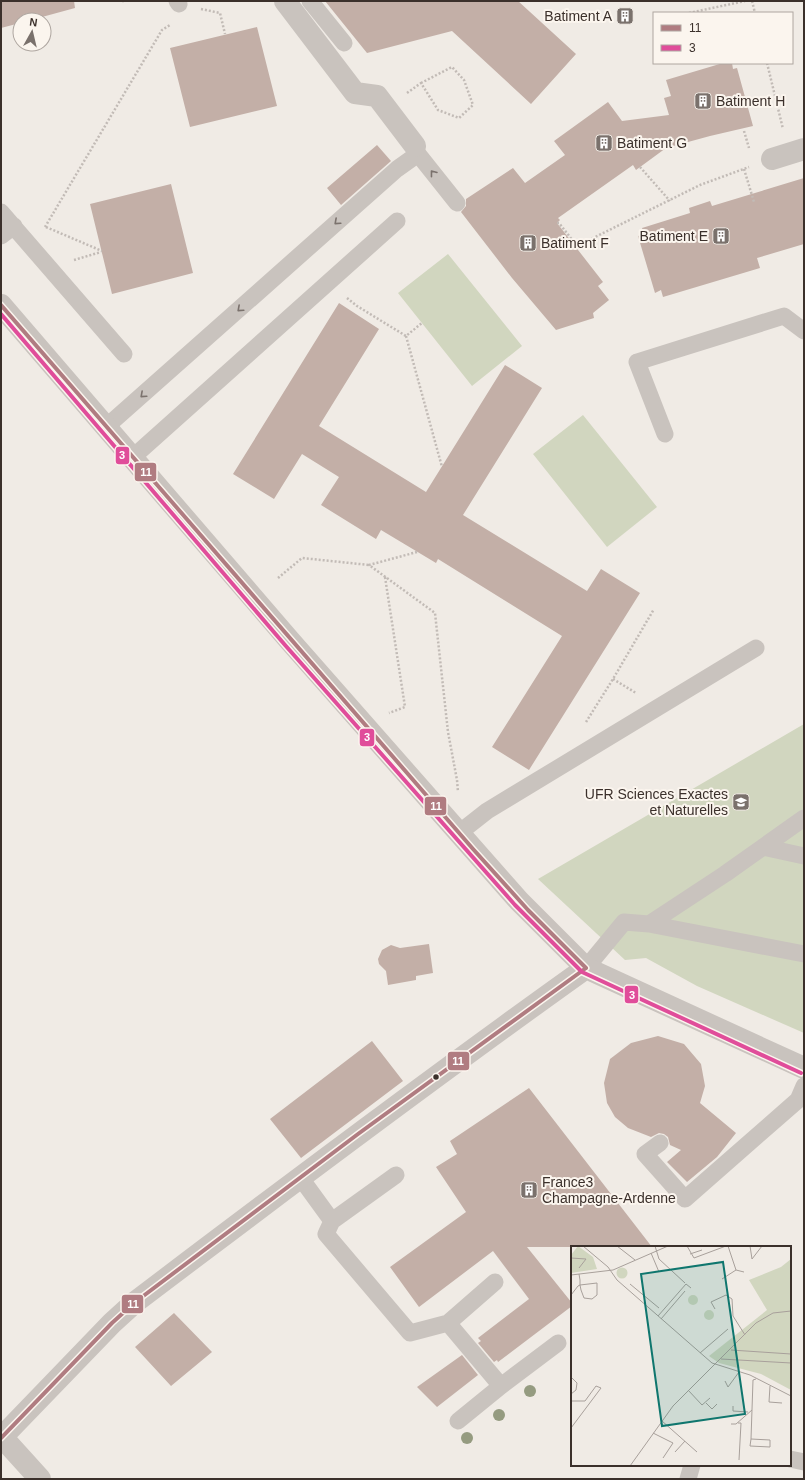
<svg xmlns="http://www.w3.org/2000/svg" width="805" height="1480" font-family="Helvetica,sans-serif">
<style>
.green{fill:#d1d6bf}
.building{fill:#c3afa7}
.lines{fill:none;stroke-linecap:round;stroke-linejoin:round}
.path{stroke:#c2bbb6;stroke-width:2.5;stroke-dasharray:2 2;stroke-linecap:butt}
.lane{stroke:#c9c3be;stroke-width:17}
.street{stroke:#c9c3be;stroke-width:22}
.bus-1-casing{stroke:#fbf5ee;stroke-width:7}
.bus-2-casing{stroke:#fbf5ee;stroke-width:7}
.bus-1{stroke:#b07c81;stroke-width:4}
.bus-2{stroke:#e04d9a;stroke-width:4}
.tree{fill:#959b80}
.oneway{stroke:#7b726d}
.bus-dot{fill:#3b302b;stroke:#fbf5ee;stroke-width:1.5}
.labels{text-anchor:middle;dominant-baseline:central;stroke-width:4;stroke-linejoin:round;paint-order:stroke}
.poi-label{font-size:14px;fill:#3b302b;stroke:#fbf5ee;text-anchor:start}
.inset-road{fill:none;stroke:#a8a09b;stroke-width:1}
.view{fill:#0f766e;fill-opacity:0.15;stroke:#0f766e;stroke-width:2}
.inset-edge{fill:none;stroke:#3b302b;stroke-width:2}
.line-badge{stroke:#fbf5ee;stroke-width:1.5}
.badge-label{font-size:11px;text-anchor:middle;font-weight:bold;fill:#fff}
</style>
<rect width="100%" height="100%" fill="#f0ebe5"/>
<path class="green" d="M 448,254 L 522,346 L 472,386 L 398,293 Z
M 583,415 L 657,507 L 607,547 L 533,454 Z
M 804,724 L 804,1033 L 697,986 L 646,958 L 625,960 L 538,879 Z"/>
<path class="building" d="M 1,1 L 74,1 L 75,8 L 31,20 L 20,20 L 20,23 L 1,28 Z
M 325,1 L 518,1 L 576,54 L 531,104 L 452,31 L 367,53 Z
M 257,27 L 277,106 L 190,127 L 170,48 Z
M 723,63 L 732,63 L 733,69 L 737,68 L 753,126 L 710,136 L 666,148 L 636,170 L 633,165 L 558,218 L 560,220 L 557,223 L 603,282 L 598,286 L 609,300 L 593,313 L 594,318 L 556,330 L 512,278 L 461,212 L 466,206 L 466,199 L 513,168 L 525,183 L 565,155 L 554,141 L 608,102 L 622,121 L 669,115 L 664,98 L 671,96 L 666,80 Z
M 377,145 L 391,161 L 341,205 L 327,188 Z
M 804,178 L 804,244 L 757,258 L 760,268 L 663,297 L 661,290 L 655,293 L 638,236 L 644,234 L 642,228 L 690,213 L 689,208 L 710,201 L 712,206 Z
M 171,184 L 193,273 L 112,294 L 90,204 Z
M 339,303 L 379,329 L 319,426 L 426,492 L 505,365 L 542,388 L 463,515 L 587,591 L 601,569 L 640,593 L 529,770 L 492,747 L 562,636 L 438,559 L 436,563 L 381,530 L 376,539 L 321,505 L 339,477 L 302,454 L 274,499 L 233,474 Z
M 429,944 L 433,973 L 416,976 L 416,980 L 388,985 L 386,971 L 379,964 L 378,959 L 382,950 L 391,945 L 400,948 Z
M 658,1036 L 684,1044 L 701,1064 L 705,1086 L 700,1103 L 736,1133 L 717,1157 L 687,1182 L 667,1162 L 681,1150 L 670,1145 L 668,1137 L 664,1134 L 659,1133 L 651,1137 L 628,1128 L 615,1117 L 607,1103 L 604,1083 L 610,1059 L 631,1043 Z
M 372,1041 L 403,1081 L 301,1158 L 270,1119 Z
M 529,1088 L 652,1247 L 527,1247 L 572,1303 L 572,1306 L 498,1362 L 497,1360 L 494,1362 L 478,1343 L 481,1341 L 478,1338 L 529,1299 L 493,1251 L 419,1307 L 390,1267 L 466,1212 L 436,1167 L 457,1154 L 450,1141 Z
M 174,1313 L 212,1352 L 171,1386 L 135,1347 Z
M 462,1355 L 478,1375 L 437,1407 L 417,1387 Z"/>
<g class="lines">
<path class="path" d="M 122,1 L 124,1
M 752,1 L 755,13
M 201,9 L 220,13 L 225,34
M 689,13 L 745,1
M 767,63 L 783,129
M 407,93 L 421,83 L 438,110 L 459,118 L 473,105 L 464,80 L 452,67 L 421,83
M 744,131 L 749,148
M 640,167 L 670,201
M 744,169 L 754,202
M 557,223 L 559,223 L 577,246 L 700,185 L 749,167
M 45,227 L 162,30 L 170,25
M 46,227 L 102,251
M 74,260 L 101,252
M 347,298 L 357,306 L 406,336 L 422,323
M 406,336 L 442,467
M 417,552 L 369,565 L 435,613 L 448,732 L 457,780 L 458,792
M 385,577 L 405,707 L 389,713
M 278,578 L 302,558 L 369,565
M 613,679 L 636,693
M 586,722 L 613,679 L 654,609"/>
<path class="lane" d="M 177,1 L 179,4
M 310,1 L 344,43
M 1,212 L 124,354
M 1,236 L 14,226
M 106,427 L 397,169 L 418,154 L 457,203
M 665,434 L 637,362 L 784,316 L 804,331
M 132,458 L 397,221
M 459,833 L 487,811 L 756,648
M 763,847 L 804,856
M 649,924 L 804,954
M 586,968 L 624,922 L 649,924 L 725,874 L 804,818
M 660,1143 L 645,1154 L 685,1199 L 798,1100 L 804,1086
M 300,1177 L 332,1221 L 326,1234 L 410,1333 L 448,1323 L 495,1282
M 332,1221 L 396,1175
M 448,1323 L 501,1386 L 558,1343
M 458,1421 L 501,1386
M 790,1459 L 804,1462
M 688,1479 L 692,1465"/>
<path class="street" d="M 285,1 L 355,93 L 377,96 L 415,146
M 772,159 L 804,149
M 1,305 L 290,641 L 459,833 L 519,901 L 586,968 L 804,1068
M 2,1437 L 40,1479
M 1,1438 L 112,1323 L 134,1303 C 283,1190 433,1077 586,968"/>
<defs>
<path id="bus-1" d="M 1,305 L 473,849 L 528,910 L 586,968
M 1,1438 L 112,1323 L 134,1303 L 358,1134 L 586,968"/>
<path id="bus-2" d="M 1,314 L 285,645 L 515,905 L 582,972 L 801,1073"/>
</defs>
<use href="#bus-1" class="bus-1-casing"/>
<use href="#bus-2" class="bus-2-casing"/>
<use href="#bus-1" class="bus-1"/>
<use href="#bus-2" class="bus-2"/>
</g>
<g class="tree">
<circle cx="530" cy="1391" r="6"/>
<circle cx="499" cy="1415" r="6"/>
<circle cx="467" cy="1438" r="6"/>
</g>
<defs><path id="oneway-chevron" d="M-2-3.5L2.5 0L-2 3.5" fill="none" stroke-width="1.6" stroke-linecap="round" stroke-linejoin="round"/></defs>
<g class="oneway">
<use href="#oneway-chevron" transform="translate(433 173) rotate(-128)"/>
<use href="#oneway-chevron" transform="translate(337 222) rotate(138)"/>
<use href="#oneway-chevron" transform="translate(240 309) rotate(138)"/>
<use href="#oneway-chevron" transform="translate(143 395) rotate(138)"/>
</g>
<defs>
<symbol id="building-square" viewBox="-11 -11 22 22"><rect x="-9" y="-9" width="18" height="18" rx="4" fill="#7a716c" stroke="#fbf5ee"/><path d="M-4-6H4V6H1V3H-1V6H-4ZM-2.5-4.3h1.7v1.8h-1.7ZM.8-4.3h1.7v1.8H.8ZM-2.5-1h1.7V.8h-1.7ZM.8-1h1.7V.8H.8Z" fill="#fff"/></symbol>
<symbol id="university-square" viewBox="-11 -11 22 22"><rect x="-9" y="-9" width="18" height="18" rx="4" fill="#7a716c" stroke="#fbf5ee"/><path d="M0-5L7-2L0 1L-7-2ZM-4 1L0 2.5L4 1V4Q0 6-4 4Z" fill="#fff"/></symbol>
</defs>
<g fill-rule="evenodd">
<use href="#building-square" x="615" y="6" width="20" height="20"/>
<use href="#building-square" x="693" y="91" width="20" height="20"/>
<use href="#building-square" x="594" y="133" width="20" height="20"/>
<use href="#building-square" x="711" y="226" width="20" height="20"/>
<use href="#building-square" x="518" y="233" width="20" height="20"/>
<use href="#university-square" x="731" y="792" width="20" height="20"/>
<use href="#building-square" x="519" y="1180" width="20" height="20"/>
</g>
<circle class="bus-dot" cx="436" cy="1077" r="3.5"/>
<g class="labels">
<g class="poi-label">
<text x="612" y="16" text-anchor="end">Batiment A</text>
<text x="716" y="101">Batiment H</text>
<text x="617" y="143">Batiment G</text>
<text x="708" y="236" text-anchor="end">Batiment E</text>
<text x="541" y="243">Batiment F</text>
<text x="728" y="794" text-anchor="end">UFR Sciences Exactes<tspan x="728" dy="16">et Naturelles</tspan></text>
<text x="542" y="1182">France3<tspan x="542" dy="16">Champagne-Ardenne</tspan></text>
</g>
</g>
<g transform="translate(571 1246)">
<rect width="220" height="220" fill="#f0ebe5"/>
<path d="M 7,0 L 22,11 L 26,23 L 0,27 L 0,9 ZM 220,13 L 220,144 L 190,128 L 148,117 L 138,110 L 196,64 L 178,34 L 210,21 ZM45.5 27a5.5 5.5 0 1 1 11 0a5.5 5.5 0 1 1-11 0ZM117 54a5 5 0 1 1 10 0a5 5 0 1 1-10 0ZM133 69a5 5 0 1 1 10 0a5 5 0 1 1-10 0Z" fill="#d1d6bf"/>
<path class="inset-road" d="M 12,0 L 37,21 L 46,34 L 141,117 L 179,129 L 220,150M 46,0 L 64,14M 84,0 L 88,13 L 114,37M 116,0 L 123,12 L 155,0M 157,0 L 165,24 L 173,26M 179,0 L 181,13 L 191,0M 80,7 L 88,26M 119,8 L 131,4M 0,12 L 15,13 L 8,22M 0,29 L 42,24 L 97,0M 151,33 L 165,24M 59,38 L 88,62M 0,49 L 7,40 L 9,39 L 26,37 L 26,49 L 21,53 L 13,52 L 10,44 L 9,39 L 9,34 L 8,28M 144,63 L 140,56 L 155,49 L 161,53 L 162,70 L 174,89M 87,70 L 115,38 L 120,42M 90,73 L 114,45M 160,104 L 220,108M 129,107 L 157,83M 150,113 L 220,117M 0,131 L 6,137 L 5,144 L 0,148M 154,135 L 157,141 L 168,126M 199,140 L 198,156 L 211,157M 117,144 L 131,159 L 139,152M 0,155 L 14,155 L 25,140 L 30,142 L 0,182M 135,157 L 141,163 L 146,158M 162,160 L 162,165 L 177,166M 91,175 L 126,206M 167,177 L 170,177 L 168,214M 160,178 L 165,178 L 181,164M 82,187 L 102,197 L 92,212M 180,193 L 179,200 L 199,201 L 199,194 L 180,193 L 182,134 L 185,133M 104,206 L 114,195M 59,220 L 102,160 L 185,77 L 202,67 L 220,65"/>
<path class="view" d="M 152,16 L 174,168 L 91,180 L 70,28 Z"/>
<rect width="220" height="220" class="inset-edge"/>
</g>
<g class="line-badge">
<rect x="115" y="446" width="15" height="19" rx="4" fill="#e04d9a"/>
<rect x="134" y="462" width="23" height="20" rx="4" fill="#b07c81"/>
<rect x="359" y="728" width="16" height="19" rx="4" fill="#e04d9a"/>
<rect x="424" y="796" width="23" height="20" rx="4" fill="#b07c81"/>
<rect x="624" y="985" width="15" height="19" rx="4" fill="#e04d9a"/>
<rect x="447" y="1051" width="23" height="20" rx="4" fill="#b07c81"/>
<rect x="121" y="1294" width="23" height="20" rx="4" fill="#b07c81"/>
</g>
<g class="badge-label">
<text x="122" y="459">3</text>
<text x="146" y="476">11</text>
<text x="367" y="741">3</text>
<text x="436" y="810">11</text>
<text x="632" y="999">3</text>
<text x="458" y="1065">11</text>
<text x="133" y="1308">11</text>
</g>
<rect width="805" height="1480" fill="none" stroke="#3b302b" stroke-width="4"/>
<rect x="653" y="12" width="140" height="52" fill="#fbf5ee" stroke="#aea6a0"/>
<rect x="661" y="25" width="20" height="6" fill="#b07c81" stroke="#aea6a0"/>
<text x="689" y="32" font-size="12" fill="#3b302b">11</text>
<rect x="661" y="45" width="20" height="6" fill="#e04d9a" stroke="#aea6a0"/>
<text x="689" y="52" font-size="12" fill="#3b302b">3</text>
<g transform="translate(32 32) rotate(8)"><circle r="19" fill="#fbf5ee" stroke="#aea6a0"/>
<path d="M0-3L7 15L0 10L-7 15Z" fill="#7a716c"/>
<text y="-6" font-size="11" font-weight="bold" text-anchor="middle" fill="#3b302b">N</text>
</g>
</svg>
